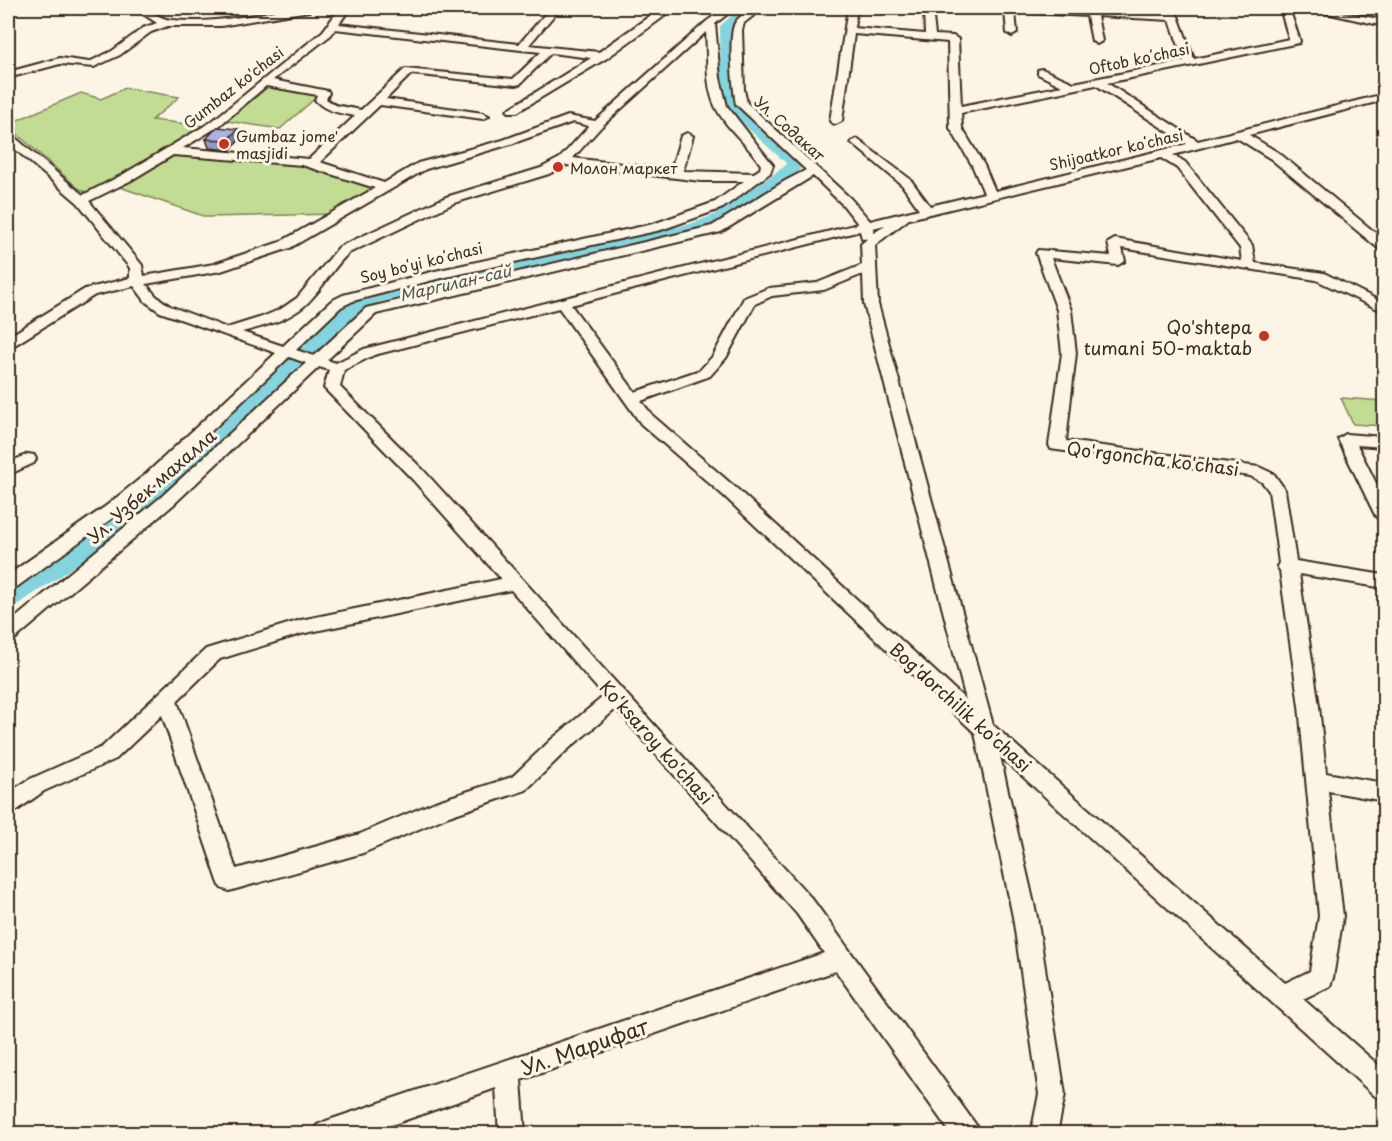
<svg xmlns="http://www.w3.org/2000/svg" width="1392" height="1141" font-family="'Playpen Sans',sans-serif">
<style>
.green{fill:#c3dc93;stroke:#7f8358;stroke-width:1.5}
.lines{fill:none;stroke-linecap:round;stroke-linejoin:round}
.river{fill:#84d4df;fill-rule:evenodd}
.minor-casing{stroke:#3b2a1e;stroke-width:4}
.minor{fill:#fcf5e5;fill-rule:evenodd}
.wall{fill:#9599c3;stroke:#3b2a1e;stroke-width:1.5}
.shaded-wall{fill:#797d9f;stroke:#3b2a1e;stroke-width:1.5}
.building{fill:#adb2e3;stroke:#3b2a1e;stroke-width:1.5}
.poi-dot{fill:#c8321e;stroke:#fcf5e5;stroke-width:2}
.labels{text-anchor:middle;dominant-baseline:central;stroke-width:6;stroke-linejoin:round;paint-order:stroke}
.far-street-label{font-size:15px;fill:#3b2a1e;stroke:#fcf5e5}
.far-poi-label{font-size:15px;fill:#3b2a1e;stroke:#fcf5e5;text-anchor:start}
.far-water-label{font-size:16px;font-style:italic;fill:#4d544e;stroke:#fcf5e5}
.poi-label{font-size:18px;fill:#3b2a1e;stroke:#fcf5e5;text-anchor:end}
.street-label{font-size:18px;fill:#3b2a1e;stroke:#fcf5e5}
.near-street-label{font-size:21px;fill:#3b2a1e;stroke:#fcf5e5}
</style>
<rect width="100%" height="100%" fill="#fcf5e5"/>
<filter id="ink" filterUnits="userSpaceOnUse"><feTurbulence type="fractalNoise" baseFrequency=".0167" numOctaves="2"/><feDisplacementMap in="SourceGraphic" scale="12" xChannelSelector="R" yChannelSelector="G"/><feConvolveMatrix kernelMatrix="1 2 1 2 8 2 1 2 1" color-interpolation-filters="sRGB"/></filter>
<g filter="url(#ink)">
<path class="green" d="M 269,86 L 319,95 L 280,129 L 227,121 Z
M 125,88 L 179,97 L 152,120 L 205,126 L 157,158 L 90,194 L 78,188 L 8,126 L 8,124 L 81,93 L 101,99 Z
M 179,153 L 298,165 L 334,173 L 379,189 L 336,214 L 206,217 L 120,187 Z
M 1341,398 L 1384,401 L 1384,426 L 1353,424 Z"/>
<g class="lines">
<path class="river" d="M 740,8 L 753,8 L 734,27 L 735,95 L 744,109 L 800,159 L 802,162 L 799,171 L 726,223 L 701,232 L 380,302 L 363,309 L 307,360 L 204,469 L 62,575 L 17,605 L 8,608 L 8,587 L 46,563 L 188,459 L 293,352 L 349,301 L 375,292 L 690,224 L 714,215 L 785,166 L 786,163 L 733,115 L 721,95 L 720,26 Z"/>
<defs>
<path id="minor" d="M 134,8 C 149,6 157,19 172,20 C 200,23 227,19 255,15 C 274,11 294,6 314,8 L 309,11 L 221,26 L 168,26 L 151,32 L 120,55 L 94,67 L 60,64 L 8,78 L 8,72 L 60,58 L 89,62 L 112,51 L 143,28 L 157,23 Z
M 340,8 L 350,8 L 339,24 L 519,44 L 547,12 L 550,11 L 555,14 L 529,45 L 599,52 L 661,8 L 670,8 L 662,18 L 607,58 L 517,112 L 509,112 L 507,110 L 591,58 L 551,53 L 520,84 L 516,85 L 411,74 L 386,99 L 483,113 L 489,116 L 483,119 L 380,105 L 320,162 L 384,183 L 418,163 L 503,140 L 568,116 L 595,121 L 707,21 L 725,8 L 735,8 L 715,24 L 720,78 L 727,106 L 773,165 L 770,173 L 723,208 L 661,230 L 437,279 L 353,301 L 341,307 L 296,350 L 314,356 L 366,308 L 712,226 L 785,181 L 806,170 L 736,104 C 733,89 728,35 735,23 C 738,17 747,12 753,8 L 763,8 L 744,23 L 742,30 L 744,90 L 747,103 L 851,199 L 870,221 L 919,209 L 902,185 L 853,144 L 851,142 L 857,139 L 910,179 L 930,206 L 984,193 L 972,165 L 950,128 L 948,42 L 854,34 L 842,121 L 836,124 L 832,123 L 830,121 L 848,8 L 857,8 L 854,28 L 925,34 L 924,11 L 932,9 L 935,35 L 953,36 L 958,39 L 961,106 L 1062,86 L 1038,74 L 1038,70 L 1042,69 L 1074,83 L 1184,61 L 1170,20 L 1097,16 L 1102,41 L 1097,44 L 1092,41 L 1087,16 L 1015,12 L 1017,33 L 1012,36 L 1007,33 L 1005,12 L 990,11 L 986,8 L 1086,10 L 1086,8 L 1094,8 L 1095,10 L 1168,14 L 1167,8 L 1175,8 L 1194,59 L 1289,39 L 1280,8 L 1289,8 L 1300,41 L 1299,43 L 1107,83 L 1198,141 L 1384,94 L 1384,100 L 1249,135 L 1279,153 L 1384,240 L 1384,250 L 1379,249 L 1271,159 L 1237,138 L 1173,155 L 1185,162 L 1252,245 L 1255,263 L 1324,273 L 1384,303 L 1384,312 L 1316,280 L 1122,248 L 1125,261 L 1118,265 L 1051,258 L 1071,310 L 1076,353 L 1066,441 L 1259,467 L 1274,474 L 1285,490 L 1296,561 L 1384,575 L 1384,588 L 1299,574 L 1319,706 L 1326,773 L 1384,783 L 1384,801 L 1328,791 L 1343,916 L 1333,978 L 1330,986 L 1303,999 L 1384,1070 L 1384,1100 L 1375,1096 L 1000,756 L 1037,917 L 1065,1094 L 1057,1134 L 1031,1134 L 1039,1094 L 1013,917 L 975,733 L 724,496 L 641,424 L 559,308 L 374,355 L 344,370 L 340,387 L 425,472 L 813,900 L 976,1125 L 980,1134 L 951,1134 L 836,971 L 521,1080 L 525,1134 L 499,1134 L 496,1088 L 366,1134 L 313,1134 L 317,1125 L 326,1121 L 824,953 L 797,914 L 616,709 L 566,751 L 526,790 L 449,816 L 363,853 L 229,891 L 221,888 L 218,881 L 162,715 L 116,759 L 44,791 L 16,811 L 8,813 L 8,793 L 30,779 L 102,747 L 206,649 L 301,620 L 501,579 L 413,480 L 327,391 L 324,388 L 329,370 L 319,367 L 173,505 L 15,639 L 8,641 L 8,624 L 161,497 L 306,363 L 289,357 L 159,481 L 118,514 L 14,589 L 8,590 L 8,575 L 106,506 L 147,473 L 276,353 L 160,312 L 146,302 L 134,286 L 95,295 L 13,346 L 8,347 L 8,337 L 85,289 L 130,278 L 130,268 L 78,203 L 8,143 L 8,134 L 12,135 L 83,195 L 122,175 L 211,122 L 323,31 ZM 335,29 L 521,50 L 541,52 L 513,79 L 405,69 L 361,110 L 335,105 L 326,99 L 329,93 L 328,91 L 273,80 L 331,35 ZM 706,32 C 708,55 705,84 715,106 C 726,129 748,144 761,165 L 760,169 L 754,173 L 683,171 L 693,136 L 687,133 L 681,136 L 671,170 L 573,158 L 601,127 ZM 1096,85 L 1187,144 L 995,191 L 984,165 L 962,128 L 961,113 ZM 266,86 L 317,95 L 315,100 C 326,112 340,113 355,116 L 309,159 L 183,148 L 219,126 ZM 573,122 L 589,126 L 560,158 L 541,168 L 446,197 L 339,247 L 297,298 L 281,309 L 262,317 L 227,328 L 170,306 L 156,296 L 146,284 L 221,271 L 290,248 L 426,169 L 511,144 ZM 173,155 L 302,165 L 375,188 L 280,242 L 214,264 L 144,276 L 142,265 L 89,201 L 130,181 ZM 1161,158 L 1177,168 L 1240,248 L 1242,261 L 1115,239 L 1108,243 L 1111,256 L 1038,250 L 1036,253 L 1057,310 L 1062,353 L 1049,445 L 1051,449 L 1057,450 L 1250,476 L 1262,482 L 1269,491 L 1279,563 L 1277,566 L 1280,571 L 1299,706 L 1319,916 L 1310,971 L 1285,983 L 993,725 L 878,304 L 875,245 L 909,219 ZM 566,165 L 701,181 L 744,181 L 715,202 L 653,224 L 435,271 L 343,295 L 331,301 L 283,346 L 242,332 C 268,325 295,319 313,297 C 326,283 334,266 349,253 L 454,203 L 549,174 ZM 813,176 L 843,205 L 858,224 L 364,349 L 336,363 L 327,360 L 376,314 L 721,232 ZM 885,225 L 873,234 L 873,228 ZM 860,231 L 862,238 L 867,239 L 861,244 L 862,265 L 817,283 L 769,288 L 744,298 L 713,356 L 700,370 L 635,392 L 571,305 ZM 863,274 L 864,304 L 966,700 L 736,488 L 653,416 L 641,401 L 710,376 L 726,358 L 755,304 L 772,296 L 824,290 ZM 511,590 L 604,696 L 552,739 L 512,777 L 435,802 L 360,834 L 236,869 L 177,701 L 220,659 L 301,634 Z
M 1303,8 L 1320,8 L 1384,20 L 1384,26 Z
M 1346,434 L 1384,437 L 1384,447 L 1357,445 L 1384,499 L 1384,521 L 1378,519 L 1375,515 L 1338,439 Z
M 28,454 L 34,455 L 36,459 L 34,463 L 8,475 L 8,463 Z"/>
</defs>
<use href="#minor" class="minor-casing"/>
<use href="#minor" class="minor"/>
</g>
<path class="wall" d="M 241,138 L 230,150 L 209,148 L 206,139 Z"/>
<path class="shaded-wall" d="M 238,129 L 241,138 L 230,150 L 227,140 Z"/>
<path class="building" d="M 217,127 L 238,129 L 227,140 L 206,139 Z"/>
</g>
<g class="poi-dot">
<circle cx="224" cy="144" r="6"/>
<circle cx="558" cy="167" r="6"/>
<circle cx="1264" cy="336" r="6"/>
</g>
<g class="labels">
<g class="far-street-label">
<text transform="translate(1139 58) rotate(-12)">Oftob koʻchasi</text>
<text transform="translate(233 87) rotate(-38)">Gumbaz ko'chasi</text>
<text transform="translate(790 128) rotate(42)">Ул. Содакат</text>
<text transform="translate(1116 149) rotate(-13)">Shijoatkor koʻchasi</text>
<text transform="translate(421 262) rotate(-14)">Soy boʻyi koʻchasi</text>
</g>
<g class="far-poi-label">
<text x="236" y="135">Gumbaz jome'<tspan x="236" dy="17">masjidi</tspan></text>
<text x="570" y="167">Молон маркет</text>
</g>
<g class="far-water-label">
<text transform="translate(455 282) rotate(-13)">Маргилан-сай</text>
</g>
<g class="poi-label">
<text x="1252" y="326">Qo'shtepa<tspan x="1252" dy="21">tumani 50-maktab</tspan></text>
</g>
<g class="street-label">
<text transform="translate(1153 458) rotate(7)">Qo'rgoncha ko'chasi</text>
<text transform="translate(151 486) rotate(-41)">Ул. Узбек махалла</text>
<text transform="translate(961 707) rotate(42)">Bog'dorchilik ko'chasi</text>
<text transform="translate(657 742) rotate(48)">Ko'ksaroy ko'chasi</text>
</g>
<g class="near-street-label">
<text transform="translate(584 1046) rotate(-19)">Ул. Марифат</text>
</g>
</g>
<rect width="1392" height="1141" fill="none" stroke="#fcf5e5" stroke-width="30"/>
<rect x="15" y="15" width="1362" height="1111" fill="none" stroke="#3b2a1e" stroke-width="2" filter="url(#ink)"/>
</svg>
